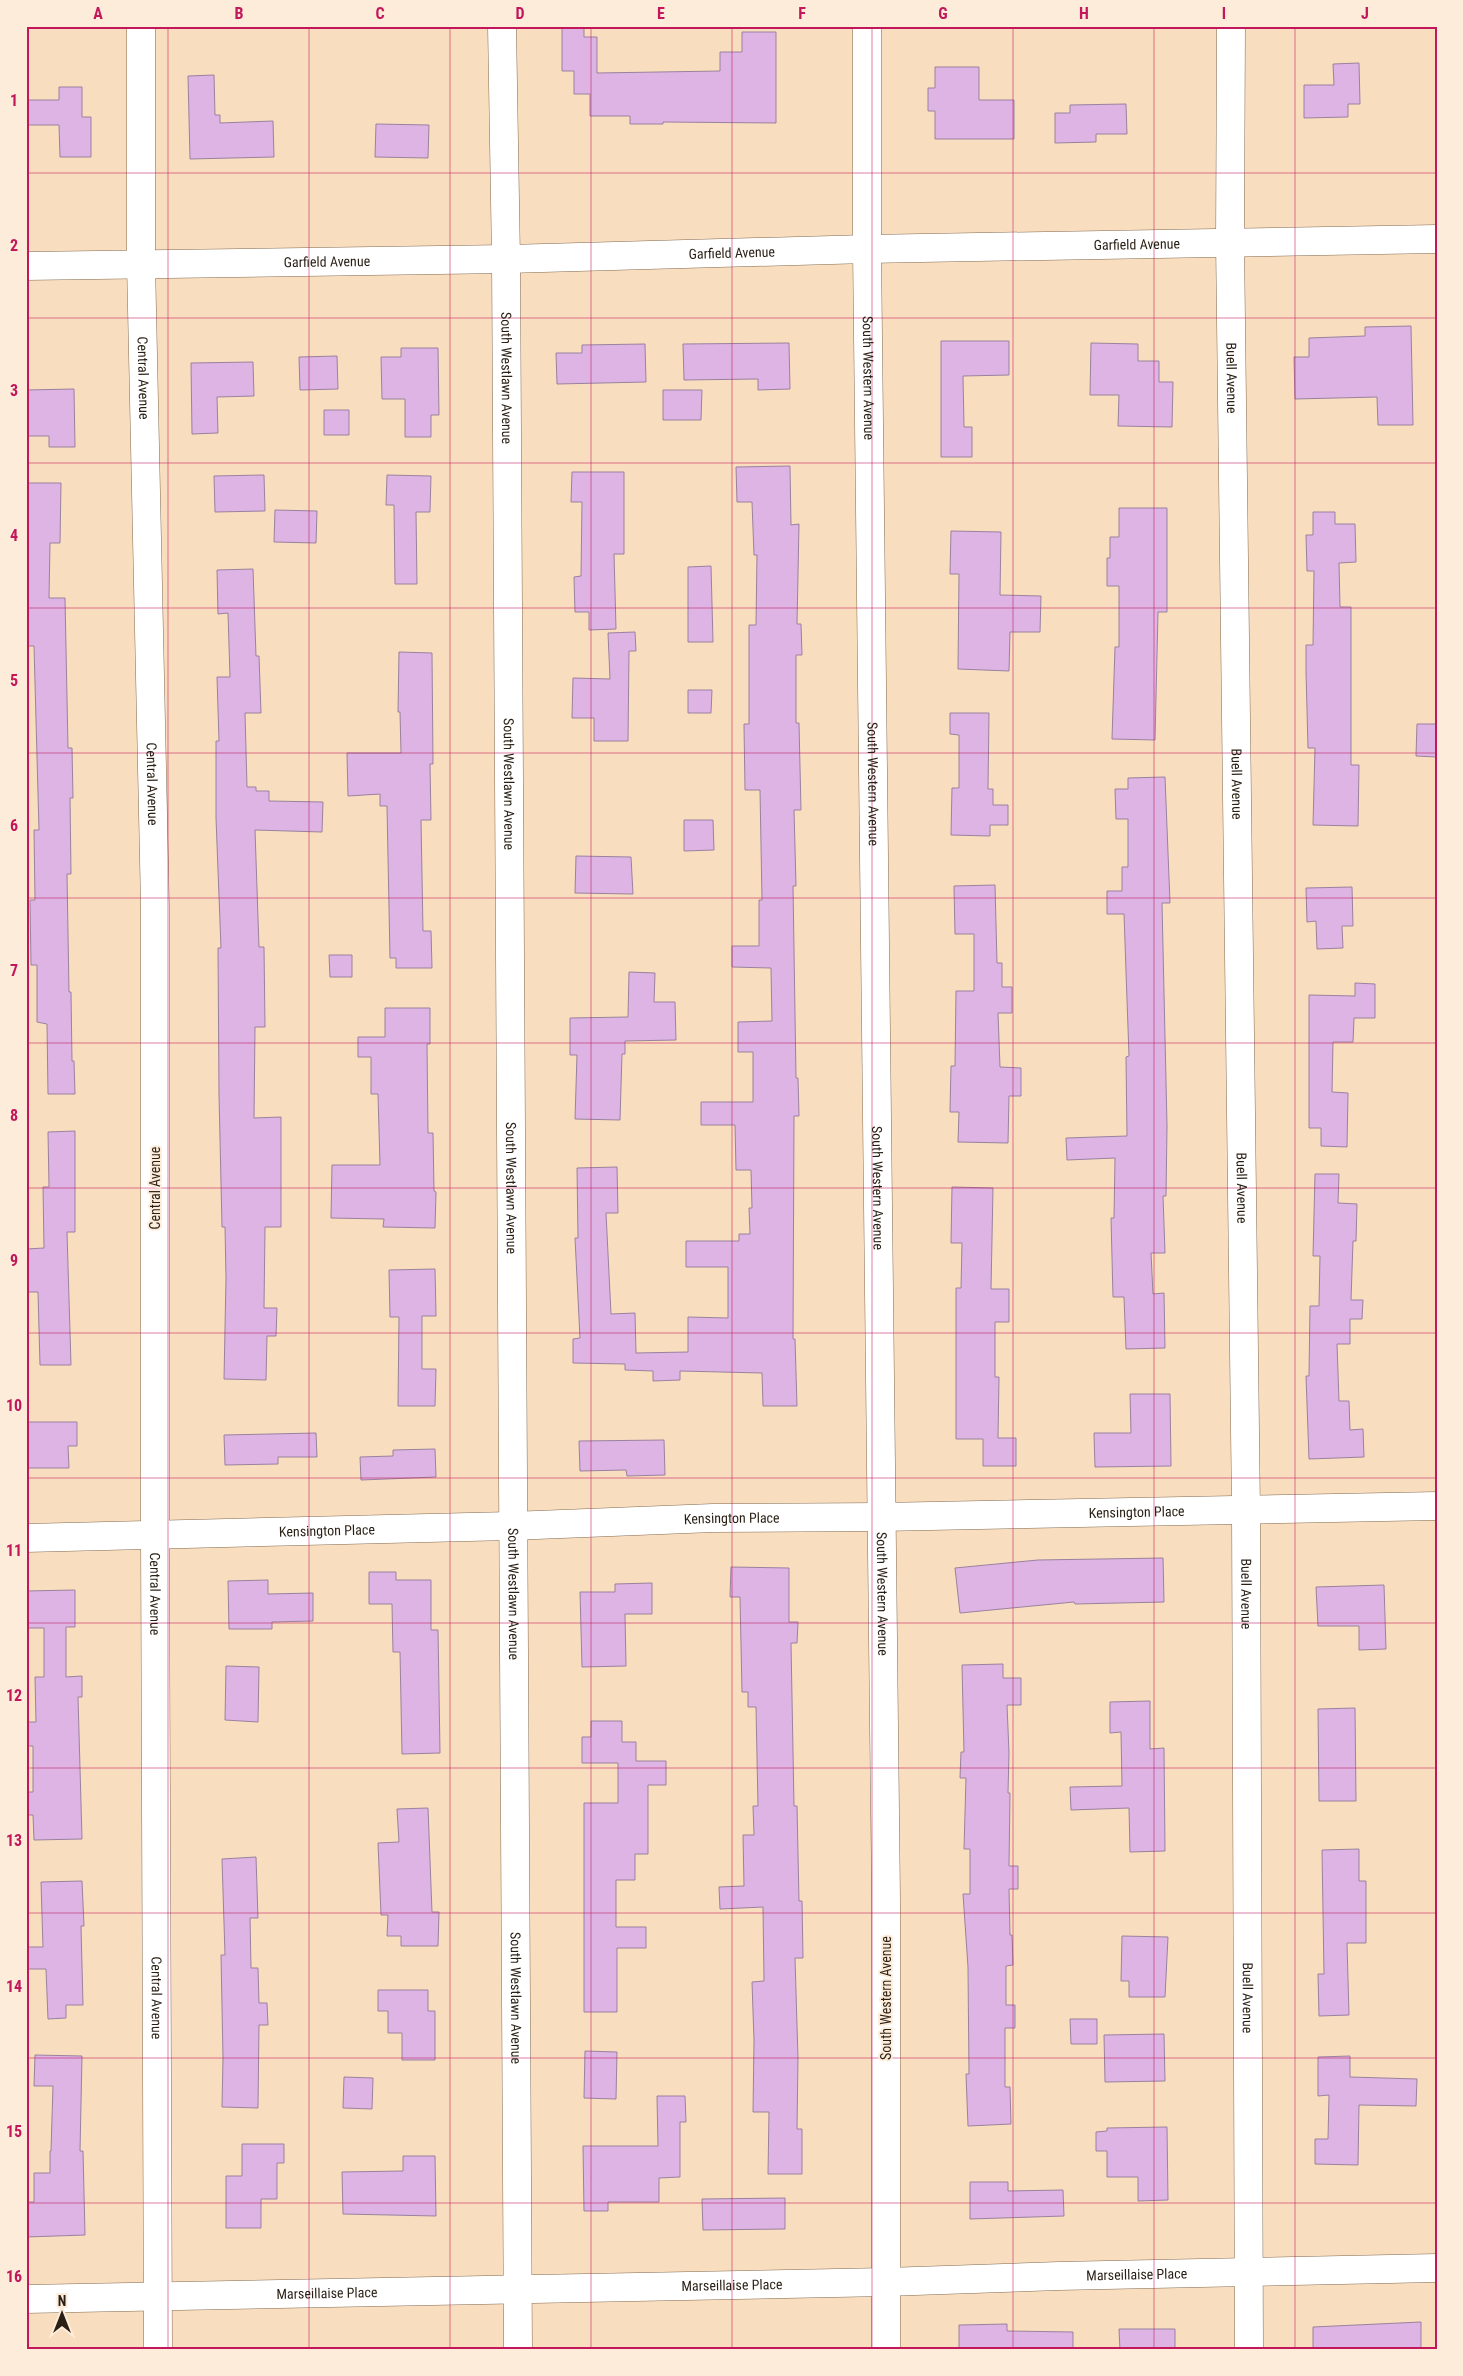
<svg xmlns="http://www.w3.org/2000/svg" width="1463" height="2376" font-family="'Roboto Condensed',sans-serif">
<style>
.building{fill:#ddb4e4;stroke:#9a829e}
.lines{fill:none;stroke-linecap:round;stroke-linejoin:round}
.minor-casing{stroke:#846c51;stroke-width:29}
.minor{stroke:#fff;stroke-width:28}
.grid{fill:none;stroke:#c2185b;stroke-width:1;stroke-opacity:0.55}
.labels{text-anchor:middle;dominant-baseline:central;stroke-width:4;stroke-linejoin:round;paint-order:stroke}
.street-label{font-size:14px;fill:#291f14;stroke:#fdecda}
.neatline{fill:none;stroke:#c2185b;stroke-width:2}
.grid-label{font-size:16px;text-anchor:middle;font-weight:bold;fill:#c2185b}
</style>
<rect width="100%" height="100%" fill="#f8ddbf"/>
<path class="building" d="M 562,27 L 584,27 L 584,37 L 597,37 L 597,73 L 720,71 L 720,52 L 742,52 L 742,32 L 776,32 L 776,123 L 663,122 L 663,124 L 630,124 L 630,116 L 590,116 L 590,94 L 574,94 L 574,71 L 562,71 Z
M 1359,63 L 1360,104 L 1348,104 L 1348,117 L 1304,118 L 1304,85 L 1334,85 L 1333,64 Z
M 935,67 L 979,67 L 979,100 L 1014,100 L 1014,139 L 935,139 L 935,111 L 928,111 L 928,88 L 935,88 Z
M 214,75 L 215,115 L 220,115 L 220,123 L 273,121 L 274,157 L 190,159 L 188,76 Z
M 59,87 L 82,87 L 82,117 L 91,117 L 91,157 L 60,157 L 59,125 L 26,125 L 26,100 L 59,100 Z
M 1126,104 L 1127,134 L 1096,134 L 1096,142 L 1055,143 L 1055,113 L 1070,113 L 1070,105 Z
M 376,124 L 429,125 L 428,158 L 375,157 Z
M 1411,326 L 1413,425 L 1378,425 L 1377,397 L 1295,399 L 1294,357 L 1309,357 L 1309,338 L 1365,336 L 1365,327 Z
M 941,341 L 1009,341 L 1009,375 L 963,376 L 964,427 L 972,427 L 972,457 L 941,457 Z
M 789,343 L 790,389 L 758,390 L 758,379 L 684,380 L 683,344 Z
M 1091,343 L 1138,344 L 1138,361 L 1159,361 L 1159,382 L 1173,382 L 1172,427 L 1118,426 L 1119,395 L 1090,395 Z
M 645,344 L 646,382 L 557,384 L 556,353 L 582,353 L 582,345 Z
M 401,348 L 438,348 L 439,415 L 431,415 L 431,437 L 405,437 L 405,399 L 382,399 L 381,357 L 401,357 Z
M 337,356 L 338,389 L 300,390 L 299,357 Z
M 253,362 L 254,396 L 217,397 L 218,433 L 192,434 L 191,363 Z
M 74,389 L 75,447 L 49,447 L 49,436 L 26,436 L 26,390 Z
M 663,390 L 702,390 L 701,420 L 663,420 Z
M 324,410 L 349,410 L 349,435 L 324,435 Z
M 790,466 L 791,525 L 799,524 L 797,624 L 801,624 L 802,655 L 796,655 L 796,723 L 799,723 L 801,810 L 794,810 L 796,886 L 793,886 L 796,1078 L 798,1078 L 799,1116 L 794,1116 L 793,1339 L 795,1339 L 797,1406 L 763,1406 L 762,1373 L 680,1371 L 680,1380 L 653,1381 L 653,1371 L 625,1370 L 625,1364 L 573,1363 L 573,1339 L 580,1338 L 575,1238 L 578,1238 L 577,1168 L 617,1167 L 618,1213 L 606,1213 L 611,1314 L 635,1313 L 636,1353 L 688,1352 L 688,1317 L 728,1318 L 728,1267 L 686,1267 L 686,1241 L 739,1241 L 739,1234 L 750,1234 L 749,1208 L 752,1208 L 751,1170 L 736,1170 L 735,1125 L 701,1125 L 701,1102 L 753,1102 L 753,1052 L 738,1052 L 738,1022 L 772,1021 L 771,968 L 732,967 L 732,946 L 759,946 L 759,900 L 762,900 L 760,790 L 745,790 L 744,724 L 749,724 L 749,625 L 756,625 L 757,555 L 754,555 L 752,502 L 737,502 L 736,467 Z
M 572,472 L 624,472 L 624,554 L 614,554 L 616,629 L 589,630 L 589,612 L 575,612 L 574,577 L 581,576 L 582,502 L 571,502 Z
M 264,475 L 265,511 L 215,512 L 214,476 Z
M 387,475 L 431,476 L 430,512 L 416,512 L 417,584 L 395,584 L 394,505 L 386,505 Z
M 26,483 L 61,483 L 60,543 L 50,543 L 49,598 L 65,598 L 68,748 L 72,748 L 73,798 L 70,798 L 71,874 L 67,874 L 69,992 L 71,992 L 72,1061 L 74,1061 L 75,1094 L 48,1094 L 47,1024 L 37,1022 L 37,965 L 31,965 L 30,900 L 35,900 L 34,830 L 39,830 L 34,646 L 27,646 Z
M 1119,508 L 1167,508 L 1167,612 L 1158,612 L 1155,740 L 1112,739 L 1115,647 L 1119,647 L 1119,586 L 1107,586 L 1107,558 L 1110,558 L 1110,537 L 1119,537 Z
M 275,510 L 317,511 L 316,543 L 274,542 Z
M 1313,512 L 1335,512 L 1335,524 L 1355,524 L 1356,562 L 1339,563 L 1340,607 L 1351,607 L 1351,765 L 1359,765 L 1358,826 L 1313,825 L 1315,748 L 1308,748 L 1306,671 L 1306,645 L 1313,645 L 1314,571 L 1307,571 L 1306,535 L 1313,535 Z
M 951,531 L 1001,532 L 1000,595 L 1041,596 L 1040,632 L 1010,632 L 1009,671 L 958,669 L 959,574 L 950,574 Z
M 711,566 L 713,642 L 688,642 L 688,567 Z
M 253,569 L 256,656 L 259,656 L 261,713 L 245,713 L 247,787 L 256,787 L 256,791 L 269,791 L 269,801 L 323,802 L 322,832 L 255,830 L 259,947 L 264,947 L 265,1027 L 255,1027 L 254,1118 L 281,1117 L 281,1227 L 265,1227 L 264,1308 L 277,1308 L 276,1336 L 267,1336 L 266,1380 L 224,1379 L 226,1278 L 225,1227 L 222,1227 L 219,1094 L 218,948 L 221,948 L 216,818 L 216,741 L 219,741 L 217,677 L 230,677 L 228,613 L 218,614 L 217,570 Z
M 635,632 L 636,651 L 629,651 L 628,741 L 594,741 L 594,718 L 572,718 L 573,678 L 610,679 L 608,633 Z
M 399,652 L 432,653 L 433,764 L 430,764 L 431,820 L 421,820 L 423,931 L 431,931 L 432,968 L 396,968 L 396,958 L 390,958 L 387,806 L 380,806 L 380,794 L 348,796 L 347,753 L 401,753 L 400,712 L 398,712 Z
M 688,690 L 712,690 L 711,713 L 688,713 Z
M 950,713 L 989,713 L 988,789 L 993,789 L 993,805 L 1008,805 L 1008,825 L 990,825 L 990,836 L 951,835 L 952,788 L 959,788 L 959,735 L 950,734 Z
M 1417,724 L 1437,724 L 1437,757 L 1416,756 Z
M 1165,777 L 1170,903 L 1162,903 L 1167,1126 L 1166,1196 L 1163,1196 L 1165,1253 L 1151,1253 L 1153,1294 L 1164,1293 L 1165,1348 L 1126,1349 L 1124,1297 L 1113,1297 L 1111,1218 L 1114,1218 L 1115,1158 L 1067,1160 L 1066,1138 L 1127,1136 L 1126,1057 L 1129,1056 L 1124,914 L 1107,914 L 1107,891 L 1122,891 L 1122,867 L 1128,867 L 1128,819 L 1116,819 L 1115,789 L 1128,789 L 1128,778 Z
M 684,820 L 713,820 L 714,850 L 684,851 Z
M 576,856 L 631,857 L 633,894 L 575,893 Z
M 995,885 L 997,963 L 1002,963 L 1002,987 L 1012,987 L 1012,1013 L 998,1013 L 1000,1067 L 1021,1068 L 1021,1096 L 1009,1096 L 1008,1143 L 958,1142 L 959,1112 L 950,1112 L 951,1066 L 955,1066 L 956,991 L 974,991 L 974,934 L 955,934 L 954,886 Z
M 1352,887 L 1353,926 L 1342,926 L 1343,948 L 1317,949 L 1316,921 L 1307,922 L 1306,888 Z
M 329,955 L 352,955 L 352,977 L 330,977 Z
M 629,972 L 655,973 L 654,1002 L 675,1002 L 676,1040 L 625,1041 L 625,1054 L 622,1054 L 620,1120 L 575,1119 L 577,1055 L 570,1055 L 570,1018 L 628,1017 Z
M 1355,983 L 1375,984 L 1375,1018 L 1354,1018 L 1353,1042 L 1333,1042 L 1332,1092 L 1348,1093 L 1347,1147 L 1321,1146 L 1321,1128 L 1309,1128 L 1309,995 L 1355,996 Z
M 385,1008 L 430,1008 L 430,1044 L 427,1044 L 428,1133 L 433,1133 L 434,1191 L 436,1192 L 435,1228 L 383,1227 L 384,1219 L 331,1218 L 332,1165 L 380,1165 L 378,1094 L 371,1094 L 371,1057 L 358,1057 L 358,1037 L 385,1037 Z
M 75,1131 L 75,1232 L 67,1232 L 71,1365 L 40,1365 L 38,1292 L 28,1292 L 26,1249 L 44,1248 L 43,1187 L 49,1187 L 48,1132 Z
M 1315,1174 L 1339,1174 L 1338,1203 L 1357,1204 L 1356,1241 L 1353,1241 L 1351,1300 L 1363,1300 L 1362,1319 L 1350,1319 L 1350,1344 L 1337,1344 L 1339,1401 L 1349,1401 L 1350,1430 L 1363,1429 L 1364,1457 L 1309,1459 L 1306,1376 L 1309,1376 L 1310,1306 L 1319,1306 L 1320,1256 L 1313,1256 Z
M 952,1187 L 993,1188 L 991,1289 L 1009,1289 L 1009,1322 L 995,1322 L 995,1377 L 999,1377 L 998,1438 L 1016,1438 L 1016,1466 L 983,1466 L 983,1439 L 956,1439 L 956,1288 L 961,1288 L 962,1243 L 951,1243 Z
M 435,1269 L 436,1316 L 422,1316 L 422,1369 L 436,1369 L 435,1406 L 398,1406 L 399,1317 L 390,1317 L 389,1270 Z
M 1130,1394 L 1170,1394 L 1171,1466 L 1095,1467 L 1094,1433 L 1131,1433 Z
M 26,1422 L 77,1422 L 77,1446 L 68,1446 L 69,1468 L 26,1468 Z
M 316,1433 L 317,1457 L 278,1457 L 278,1464 L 225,1465 L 224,1435 Z
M 664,1440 L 665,1475 L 627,1476 L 626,1470 L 580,1471 L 579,1441 Z
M 435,1449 L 436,1477 L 361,1480 L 360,1457 L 393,1456 L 393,1450 Z
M 1163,1558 L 1164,1602 L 1075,1604 L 1074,1602 L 960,1613 L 955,1568 L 1038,1560 Z
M 731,1567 L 789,1568 L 789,1622 L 798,1622 L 797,1643 L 791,1643 L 794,1806 L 797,1806 L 799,1901 L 802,1901 L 803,1958 L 795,1958 L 798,2058 L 797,2129 L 802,2129 L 802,2174 L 768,2174 L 769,2112 L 753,2112 L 754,2040 L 752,1982 L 764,1981 L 763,1907 L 720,1909 L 719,1887 L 744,1886 L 743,1835 L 754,1835 L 753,1806 L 758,1806 L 756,1707 L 748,1707 L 748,1692 L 742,1692 L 740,1597 L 730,1597 Z
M 369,1572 L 396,1572 L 396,1580 L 431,1580 L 431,1630 L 438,1630 L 440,1753 L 402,1754 L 400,1652 L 393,1652 L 392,1604 L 369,1604 Z
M 268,1580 L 268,1594 L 313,1593 L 313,1621 L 272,1622 L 272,1629 L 229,1629 L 228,1581 Z
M 652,1583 L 652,1614 L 625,1614 L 626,1666 L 582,1667 L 580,1592 L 615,1592 L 615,1584 Z
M 1384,1585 L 1386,1649 L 1359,1650 L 1359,1626 L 1318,1626 L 1316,1587 Z
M 75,1590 L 75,1627 L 66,1627 L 66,1677 L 82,1676 L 82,1697 L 78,1697 L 82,1839 L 34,1840 L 33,1815 L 26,1815 L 26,1792 L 33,1792 L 33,1746 L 26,1746 L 26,1722 L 36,1722 L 35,1677 L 44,1677 L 44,1628 L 26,1628 L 26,1591 Z
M 1003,1664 L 1003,1678 L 1021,1678 L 1021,1705 L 1007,1705 L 1009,1753 L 1008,1793 L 1010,1793 L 1009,1866 L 1018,1866 L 1018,1889 L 1009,1889 L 1010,1935 L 1012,1935 L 1013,1965 L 1006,1966 L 1006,2005 L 1015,2005 L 1015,2028 L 1005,2028 L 1005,2087 L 1010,2087 L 1011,2124 L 968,2126 L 966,2074 L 969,2074 L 968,1967 L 963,1894 L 970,1894 L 970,1849 L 964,1849 L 966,1778 L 960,1778 L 961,1752 L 964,1752 L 962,1665 Z
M 226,1666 L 259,1667 L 258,1722 L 225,1720 Z
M 1150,1701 L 1150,1749 L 1164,1748 L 1165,1851 L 1130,1852 L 1129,1808 L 1071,1810 L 1070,1787 L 1122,1786 L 1121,1732 L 1110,1733 L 1110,1702 Z
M 1355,1708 L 1356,1801 L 1319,1801 L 1318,1709 Z
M 591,1721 L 622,1721 L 622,1742 L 636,1742 L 636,1761 L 666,1761 L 666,1785 L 648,1785 L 648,1854 L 635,1854 L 635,1880 L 616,1880 L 616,1927 L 646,1927 L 646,1948 L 617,1948 L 617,2012 L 584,2012 L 584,1803 L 618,1803 L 618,1763 L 582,1763 L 582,1737 L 591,1737 Z
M 428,1808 L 432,1912 L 439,1912 L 438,1946 L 401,1946 L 401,1936 L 387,1936 L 388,1915 L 381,1915 L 378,1843 L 399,1842 L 397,1809 Z
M 1359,1849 L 1359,1881 L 1366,1881 L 1366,1943 L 1347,1943 L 1349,2015 L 1319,2016 L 1318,1974 L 1324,1974 L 1322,1850 Z
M 256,1857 L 258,1918 L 250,1918 L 251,1968 L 258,1968 L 259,2003 L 267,2003 L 268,2025 L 259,2025 L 258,2108 L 222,2107 L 223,2058 L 221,1955 L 225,1955 L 222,1859 Z
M 82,1881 L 84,1926 L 81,1926 L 83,2005 L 66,2005 L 66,2018 L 48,2019 L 46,1969 L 26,1969 L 26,1947 L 43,1947 L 41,1882 Z
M 1122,1936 L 1168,1937 L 1165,1997 L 1129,1997 L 1129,1981 L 1121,1981 Z
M 378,1990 L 428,1990 L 428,2011 L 435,2011 L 435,2060 L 402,2060 L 402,2033 L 388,2033 L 388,2011 L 378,2011 Z
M 1070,2019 L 1097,2019 L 1097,2044 L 1071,2044 Z
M 1164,2034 L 1165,2081 L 1105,2082 L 1104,2035 Z
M 585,2051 L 617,2052 L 616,2099 L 584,2098 Z
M 35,2055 L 82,2056 L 80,2151 L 83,2151 L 85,2235 L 26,2237 L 26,2202 L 34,2202 L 34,2173 L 50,2173 L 50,2151 L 51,2151 L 53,2086 L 34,2086 Z
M 1350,2056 L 1350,2077 L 1417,2079 L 1416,2106 L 1359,2105 L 1358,2165 L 1315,2164 L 1315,2139 L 1328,2139 L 1329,2095 L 1318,2096 L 1318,2057 Z
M 344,2077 L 373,2078 L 372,2109 L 343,2108 Z
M 657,2096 L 685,2096 L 686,2122 L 680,2122 L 680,2177 L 659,2178 L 659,2202 L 608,2202 L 608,2211 L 584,2211 L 583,2146 L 658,2146 Z
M 1167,2127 L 1168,2200 L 1138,2201 L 1138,2177 L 1107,2177 L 1107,2151 L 1096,2151 L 1096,2132 L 1107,2131 L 1107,2128 Z
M 242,2144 L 284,2144 L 284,2163 L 277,2163 L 277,2199 L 261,2199 L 261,2228 L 226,2228 L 226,2176 L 242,2176 Z
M 403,2156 L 435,2156 L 436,2216 L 343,2214 L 342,2172 L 403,2171 Z
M 970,2182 L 1008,2182 L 1008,2191 L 1063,2190 L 1064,2216 L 970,2219 Z
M 785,2198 L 785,2229 L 703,2230 L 702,2199 Z
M 1421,2322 L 1421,2350 L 1313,2350 L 1313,2327 Z
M 1007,2324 L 1007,2331 L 1073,2332 L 1073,2350 L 959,2350 L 959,2325 Z
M 1119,2329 L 1175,2329 L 1175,2350 L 1120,2350 Z"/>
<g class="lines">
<defs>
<g id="minor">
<path id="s1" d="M 141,26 L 141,263 L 155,906 L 155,1534 L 158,2350"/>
<path id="s2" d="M 502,26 L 506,259 L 518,2350"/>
<path id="s3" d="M 867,26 L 867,249 L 886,1899 L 886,2350"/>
<path id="s4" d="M 1231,26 L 1230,242 L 1246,1510 L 1249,2350"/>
<path id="s5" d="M 26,266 L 506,259 L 867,249 L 1437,239"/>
<path id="s6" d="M 26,1538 L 511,1526 L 713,1518 L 881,1517 L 1437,1506"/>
<path id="s7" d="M 26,2299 L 886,2282 L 1059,2276 L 1437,2268"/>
</g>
</defs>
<use href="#minor" class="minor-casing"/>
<use href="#minor" class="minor"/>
</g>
<path class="grid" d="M 168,26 L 168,2350M 309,26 L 309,2350M 450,26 L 450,2350M 591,26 L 591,2350M 732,26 L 732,2350M 872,26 L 872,2350M 1013,26 L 1013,2350M 1154,26 L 1154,2350M 1295,26 L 1295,2350M 26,173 L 1437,173M 26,318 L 1437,318M 26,463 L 1437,463M 26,608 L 1437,608M 26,753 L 1437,753M 26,898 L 1437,898M 26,1043 L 1437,1043M 26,1188 L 1437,1188M 26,1333 L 1437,1333M 26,1478 L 1437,1478M 26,1623 L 1437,1623M 26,1768 L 1437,1768M 26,1913 L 1437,1913M 26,2058 L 1437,2058M 26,2203 L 1437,2203"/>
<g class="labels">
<g class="street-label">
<text stroke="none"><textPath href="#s5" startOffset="1111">Garfield Avenue</textPath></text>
<text stroke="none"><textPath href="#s5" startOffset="706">Garfield Avenue</textPath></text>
<text stroke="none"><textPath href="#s5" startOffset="301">Garfield Avenue</textPath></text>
<text stroke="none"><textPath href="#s1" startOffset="352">Central Avenue</textPath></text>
<text stroke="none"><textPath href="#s2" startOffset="352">South Westlawn Avenue</textPath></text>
<text stroke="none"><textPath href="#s3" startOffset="352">South Western Avenue</textPath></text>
<text stroke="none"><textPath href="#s4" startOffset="352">Buell Avenue</textPath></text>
<text stroke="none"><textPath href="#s1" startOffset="758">Central Avenue</textPath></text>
<text stroke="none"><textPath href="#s2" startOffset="758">South Westlawn Avenue</textPath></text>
<text stroke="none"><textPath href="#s3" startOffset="758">South Western Avenue</textPath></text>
<text stroke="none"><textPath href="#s4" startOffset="758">Buell Avenue</textPath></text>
<text transform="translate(155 1188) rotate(-90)">Central Avenue</text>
<text stroke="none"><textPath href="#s2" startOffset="1162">South Westlawn Avenue</textPath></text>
<text stroke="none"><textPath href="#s3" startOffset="1162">South Western Avenue</textPath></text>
<text stroke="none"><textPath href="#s4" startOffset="1162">Buell Avenue</textPath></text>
<text stroke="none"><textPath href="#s6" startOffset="1111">Kensington Place</textPath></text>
<text stroke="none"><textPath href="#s6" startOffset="706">Kensington Place</textPath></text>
<text stroke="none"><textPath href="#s6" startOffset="301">Kensington Place</textPath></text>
<text stroke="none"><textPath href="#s1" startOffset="1568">Central Avenue</textPath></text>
<text stroke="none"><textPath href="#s2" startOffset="1568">South Westlawn Avenue</textPath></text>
<text stroke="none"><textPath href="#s3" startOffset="1568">South Western Avenue</textPath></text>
<text stroke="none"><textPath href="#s4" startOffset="1568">Buell Avenue</textPath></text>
<text stroke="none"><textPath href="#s1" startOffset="1972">Central Avenue</textPath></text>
<text stroke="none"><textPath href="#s2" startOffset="1972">South Westlawn Avenue</textPath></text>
<text transform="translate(886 1998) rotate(-90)">South Western Avenue</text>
<text stroke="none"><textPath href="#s4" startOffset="1972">Buell Avenue</textPath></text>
<text stroke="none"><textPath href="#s7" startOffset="1111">Marseillaise Place</textPath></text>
<text stroke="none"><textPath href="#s7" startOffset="706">Marseillaise Place</textPath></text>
<text stroke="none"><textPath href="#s7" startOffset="301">Marseillaise Place</textPath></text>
</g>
</g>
<rect width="1463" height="2376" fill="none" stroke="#fdecda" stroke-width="55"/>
<g transform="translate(62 2314)" stroke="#fdecda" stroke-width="4" paint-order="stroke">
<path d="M0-4L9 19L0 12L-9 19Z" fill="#291f14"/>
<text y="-8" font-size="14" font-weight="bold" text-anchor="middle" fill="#291f14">N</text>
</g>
<rect x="28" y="28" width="1408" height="2320" class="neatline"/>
<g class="grid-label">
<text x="98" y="19">A</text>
<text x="239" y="19">B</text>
<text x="380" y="19">C</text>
<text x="520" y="19">D</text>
<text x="661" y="19">E</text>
<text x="802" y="19">F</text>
<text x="943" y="19">G</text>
<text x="1084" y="19">H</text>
<text x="1224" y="19">I</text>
<text x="1365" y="19">J</text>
<text x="14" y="106">1</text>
<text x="14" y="251">2</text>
<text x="14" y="396">3</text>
<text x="14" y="541">4</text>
<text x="14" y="686">5</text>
<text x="14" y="831">6</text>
<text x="14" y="976">7</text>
<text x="14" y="1121">8</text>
<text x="14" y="1266">9</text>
<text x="14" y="1411">10</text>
<text x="14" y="1556">11</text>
<text x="14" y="1701">12</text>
<text x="14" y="1846">13</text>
<text x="14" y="1992">14</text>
<text x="14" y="2137">15</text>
<text x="14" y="2282">16</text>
</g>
</svg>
